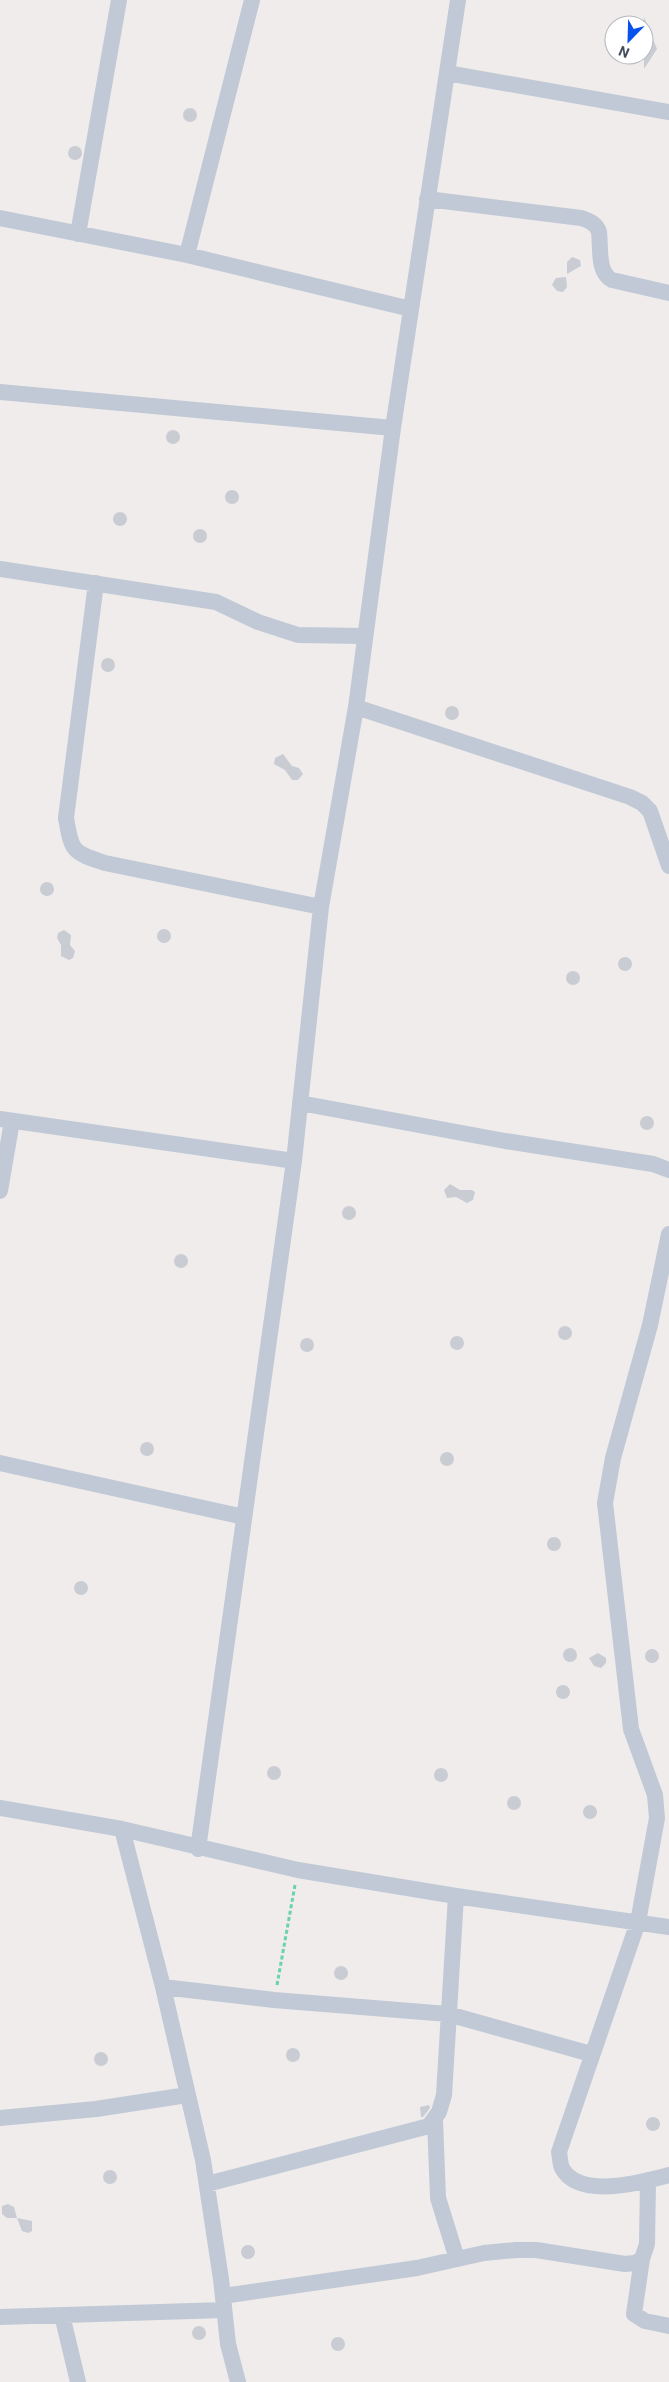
<svg xmlns="http://www.w3.org/2000/svg" width="669" height="2382" font-family="Roboto,sans-serif">
<style>
.building{fill:#caccd4}
.lines{fill:none;stroke-linecap:round;stroke-linejoin:round}
.path{stroke:#69d3ab;stroke-width:3;stroke-dasharray:4 2.5;stroke-linecap:butt}
.minor{stroke:#c0c9d5;stroke-width:16}
</style>
<rect width="100%" height="100%" fill="#efeceb"/>
<path class="building" d="M 644,17 L 657,49 L 644,69 Z
M183 115a7 7 0 1 1 14 0a7 7 0 1 1-14 0Z
M68 153a7 7 0 1 1 14 0a7 7 0 1 1-14 0Z
M 572,257 L 580,260 L 581,266 L 567,274 L 567,262 Z
M 566,277 L 567,287 L 563,292 L 557,291 L 552,285 L 554,281 L 556,278 Z
M166 437a7 7 0 1 1 14 0a7 7 0 1 1-14 0Z
M225 497a7 7 0 1 1 14 0a7 7 0 1 1-14 0Z
M113 519a7 7 0 1 1 14 0a7 7 0 1 1-14 0Z
M193 536a7 7 0 1 1 14 0a7 7 0 1 1-14 0Z
M101 665a7 7 0 1 1 14 0a7 7 0 1 1-14 0Z
M445 713a7 7 0 1 1 14 0a7 7 0 1 1-14 0Z
M 283,754 L 292,766 L 299,768 L 303,774 L 298,780 L 292,780 L 285,770 L 274,764 L 275,758 Z
M40 889a7 7 0 1 1 14 0a7 7 0 1 1-14 0Z
M157 936a7 7 0 1 1 14 0a7 7 0 1 1-14 0Z
M 64,930 L 71,935 L 70,945 L 75,951 L 73,958 L 69,960 L 61,956 L 61,945 L 57,938 L 58,933 Z
M618 964a7 7 0 1 1 14 0a7 7 0 1 1-14 0Z
M566 978a7 7 0 1 1 14 0a7 7 0 1 1-14 0Z
M640 1123a7 7 0 1 1 14 0a7 7 0 1 1-14 0Z
M 450,1184 L 460,1190 L 472,1190 L 475,1192 L 473,1200 L 467,1203 L 456,1197 L 447,1198 L 444,1190 Z
M342 1213a7 7 0 1 1 14 0a7 7 0 1 1-14 0Z
M174 1261a7 7 0 1 1 14 0a7 7 0 1 1-14 0Z
M558 1333a7 7 0 1 1 14 0a7 7 0 1 1-14 0Z
M450 1343a7 7 0 1 1 14 0a7 7 0 1 1-14 0Z
M300 1345a7 7 0 1 1 14 0a7 7 0 1 1-14 0Z
M140 1449a7 7 0 1 1 14 0a7 7 0 1 1-14 0Z
M440 1459a7 7 0 1 1 14 0a7 7 0 1 1-14 0Z
M547 1544a7 7 0 1 1 14 0a7 7 0 1 1-14 0Z
M74 1588a7 7 0 1 1 14 0a7 7 0 1 1-14 0Z
M563 1655a7 7 0 1 1 14 0a7 7 0 1 1-14 0Z
M645 1656a7 7 0 1 1 14 0a7 7 0 1 1-14 0Z
M 598,1653 L 606,1658 L 606,1663 L 601,1668 L 594,1666 L 589,1658 Z
M556 1692a7 7 0 1 1 14 0a7 7 0 1 1-14 0Z
M267 1773a7 7 0 1 1 14 0a7 7 0 1 1-14 0Z
M434 1775a7 7 0 1 1 14 0a7 7 0 1 1-14 0Z
M507 1803a7 7 0 1 1 14 0a7 7 0 1 1-14 0Z
M583 1812a7 7 0 1 1 14 0a7 7 0 1 1-14 0Z
M334 1973a7 7 0 1 1 14 0a7 7 0 1 1-14 0Z
M286 2055a7 7 0 1 1 14 0a7 7 0 1 1-14 0Z
M94 2059a7 7 0 1 1 14 0a7 7 0 1 1-14 0Z
M 429,2105 L 430,2108 L 423,2117 L 421,2117 L 420,2107 Z
M646 2124a7 7 0 1 1 14 0a7 7 0 1 1-14 0Z
M103 2177a7 7 0 1 1 14 0a7 7 0 1 1-14 0Z
M 8,2204 L 14,2207 L 17,2218 L 7,2218 L 2,2214 L 2,2206 Z
M 17,2218 L 32,2221 L 32,2231 L 28,2233 L 22,2231 Z
M241 2252a7 7 0 1 1 14 0a7 7 0 1 1-14 0Z
M192 2333a7 7 0 1 1 14 0a7 7 0 1 1-14 0Z
M331 2344a7 7 0 1 1 14 0a7 7 0 1 1-14 0Z"/>
<g class="lines">
<path class="path" d="M 277,1985 L 295,1885"/>
<path class="minor" d="M 447,73 L 669,112
M 427,199 L 581,218 C 589,221 596,223 599,232 C 601,248 597,272 612,280 L 669,293
M 0,218 L 187,255 L 411,309
M 78,234 L 119,0
M 187,255 L 252,0
M 0,392 L 393,428
M 0,569 L 216,602 L 258,622 L 298,635 L 364,636
M 96,583 L 66,818 C 72,852 72,852 105,863 L 321,907
M 356,707 L 630,797 L 642,803 L 650,811 L 669,866
M 300,1103 L 505,1141 L 653,1164 L 669,1170
M 0,1119 L 294,1161
M 0,1191 L 12,1121
M 669,1234 L 650,1325 L 613,1458 L 605,1503 L 631,1729 L 655,1795 L 657,1818 L 638,1922 L 559,2152 C 560,2157 560,2164 562,2168 C 579,2200 642,2182 669,2175
M 0,1463 L 244,1517
M 0,1808 L 122,1829 L 298,1870 L 456,1896 L 669,1927
M 122,1829 L 163,1987 L 203,2160 L 221,2279 L 228,2344 L 238,2382
M 198,1849 L 294,1161 L 321,907 L 356,707 L 393,428 L 458,0
M 163,1987 L 274,2000 L 448,2014 L 591,2054
M 0,2118 L 96,2109 L 187,2095
M 435,2120 L 438,2198 L 457,2259
M 207,2184 L 429,2126 L 439,2112 L 444,2095 L 456,1896
M 642,2259 L 634,2314 L 645,2321 L 669,2326
M 223,2296 L 417,2268 L 484,2253 L 516,2250 L 536,2250 L 625,2264 L 635,2263 L 642,2259 L 647,2244 L 648,2180
M 62,2315 L 78,2382
M 0,2317 L 224,2310"/>
</g>
<g transform="translate(629 40) rotate(203)"><circle r="24" fill="#ffffff" stroke="#b4b7bd"/>
<path d="M0-4L9 19L0 12L-9 19Z" fill="#0851ed"/>
<text y="-8" font-size="14" font-weight="bold" text-anchor="middle" fill="#434c5b">N</text>
</g>
</svg>
